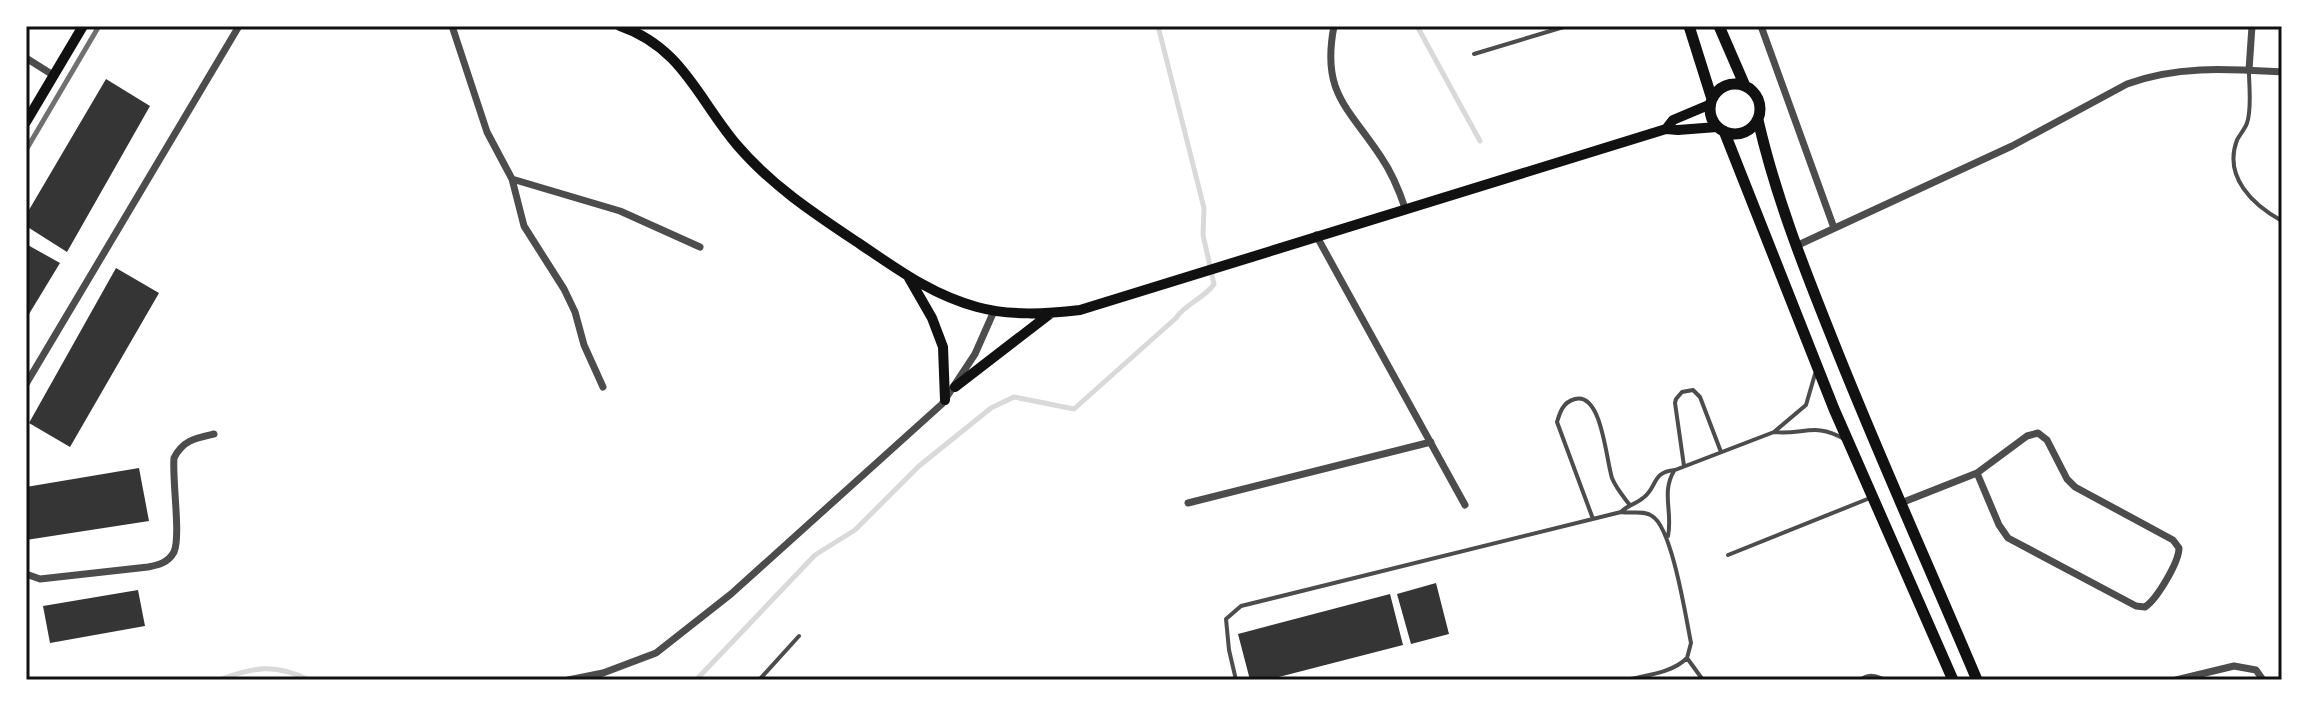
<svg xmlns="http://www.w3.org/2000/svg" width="2308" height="706" font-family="Overpass,sans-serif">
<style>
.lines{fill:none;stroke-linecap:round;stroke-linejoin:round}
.stream{stroke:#d9d9d9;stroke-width:5}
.building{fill:#353535}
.service{stroke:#4c4c4c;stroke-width:4}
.minor{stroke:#4c4c4c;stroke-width:7}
.secondary{stroke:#111;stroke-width:10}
.primary{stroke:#111;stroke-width:11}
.rail{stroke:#707070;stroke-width:5}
.neatline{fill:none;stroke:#111;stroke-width:3}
</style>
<rect width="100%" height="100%" fill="#fff"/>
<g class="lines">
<path class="stream" d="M 1417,26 L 1480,141
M 219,680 C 254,667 275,663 309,680
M 696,680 L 815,555 L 855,530 L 919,466 L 991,408 L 1014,397 L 1074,409 L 1176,318 C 1186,303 1204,299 1214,284 L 1203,235 L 1204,208 L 1158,26"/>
</g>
<path class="building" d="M 106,79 L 150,106 L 67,252 L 26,226 L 26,215 Z
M 26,244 L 60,263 L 26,319 Z
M 116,268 L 159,293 L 70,447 L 29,423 Z
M 139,468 L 149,521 L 26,540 L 26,487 Z
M 1436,583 L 1449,634 L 1411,644 L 1397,594 Z
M 138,590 L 145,626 L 50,643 L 43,606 Z
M 1390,594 L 1403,645 L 1267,680 L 1250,680 L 1238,634 Z"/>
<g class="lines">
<path class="service" d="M 1474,54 L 1567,26
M 2249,72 C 2249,87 2252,109 2247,123 C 2245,129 2240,134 2237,140 C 2223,177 2253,205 2282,221
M 1774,432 C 1803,435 1816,422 1844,439
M 1684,466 L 1675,403 L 1676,399 L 1682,392 L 1693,390 L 1700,397 L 1721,452
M 1621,512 C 1628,505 1636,504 1643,498 C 1658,487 1651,472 1675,470 L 1774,432 L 1806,405 L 1815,374
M 1593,519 L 1557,422 C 1560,412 1563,402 1575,399 C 1602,392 1606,460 1612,478 C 1616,488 1623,496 1629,504
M 1668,536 C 1673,513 1661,492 1674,471
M 1728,555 L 1870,498
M 1687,658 L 1703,680
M 759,680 L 799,636
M 1236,680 L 1229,650 L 1226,619 L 1241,606 L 1621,512 C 1631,514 1644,510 1652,516 C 1672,527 1686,618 1691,643 L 1687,658
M 1627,680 C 1647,675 1672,673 1687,658
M 1860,680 C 1869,674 1876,675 1885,680"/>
<path class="minor" d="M 452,26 L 487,132 L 512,179 L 524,226 L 564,289 L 575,312 L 584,345 L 603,387
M 1334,26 C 1321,93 1348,107 1381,157 C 1392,173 1399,190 1405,208
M 1761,26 L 1834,228
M 26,58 L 53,75
M 2249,70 L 2252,26
M 512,179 L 620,211 L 700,247
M 1316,235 L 1465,505
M 1796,246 L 2012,146 L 2127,84 C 2178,65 2229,69 2282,72
M 26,384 L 239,26
M 1188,503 L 1431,442
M 1901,503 L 1977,473 L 2027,436 L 2038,433 L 2047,440 L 2067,479 L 2075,487 L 2173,540 L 2179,548 C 2179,562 2157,599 2145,607 L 2136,606 L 2008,538 L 1999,525 L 1977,473
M 26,574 L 40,579 L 148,567 C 158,565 168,563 174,552 C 181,536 172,480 174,458 C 183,440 196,438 214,434
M 568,680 L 603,673 L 656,653 L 731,594 L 942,404 L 975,354 L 994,311
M 2176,680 L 2234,666 L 2256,670 L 2263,680"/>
<path class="secondary" d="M 620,26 C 682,47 698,99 737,145 C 772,186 815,214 860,244 C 897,269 932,295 977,307 C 1010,316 1046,314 1080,310 L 1666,129 L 1678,130 L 1717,127
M 26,122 L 83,26
M 1666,129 L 1673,120 L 1711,104
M 909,278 L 932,318 L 943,347 L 945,400
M 955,387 L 1051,313"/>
<path class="primary" d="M 1689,26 L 1712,99
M 1719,26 L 1745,86
M1710 109a25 25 0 1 1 50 0a25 25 0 1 1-50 0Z
M 1758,120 C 1775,194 1802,263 1830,333 C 1876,450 1928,564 1977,680
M 1724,131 L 1834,409 L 1953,680"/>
<path class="rail" d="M 26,150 L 99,26"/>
</g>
<rect width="2308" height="706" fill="none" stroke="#ffffff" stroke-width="56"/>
<rect x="28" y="28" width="2252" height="650" class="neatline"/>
</svg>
